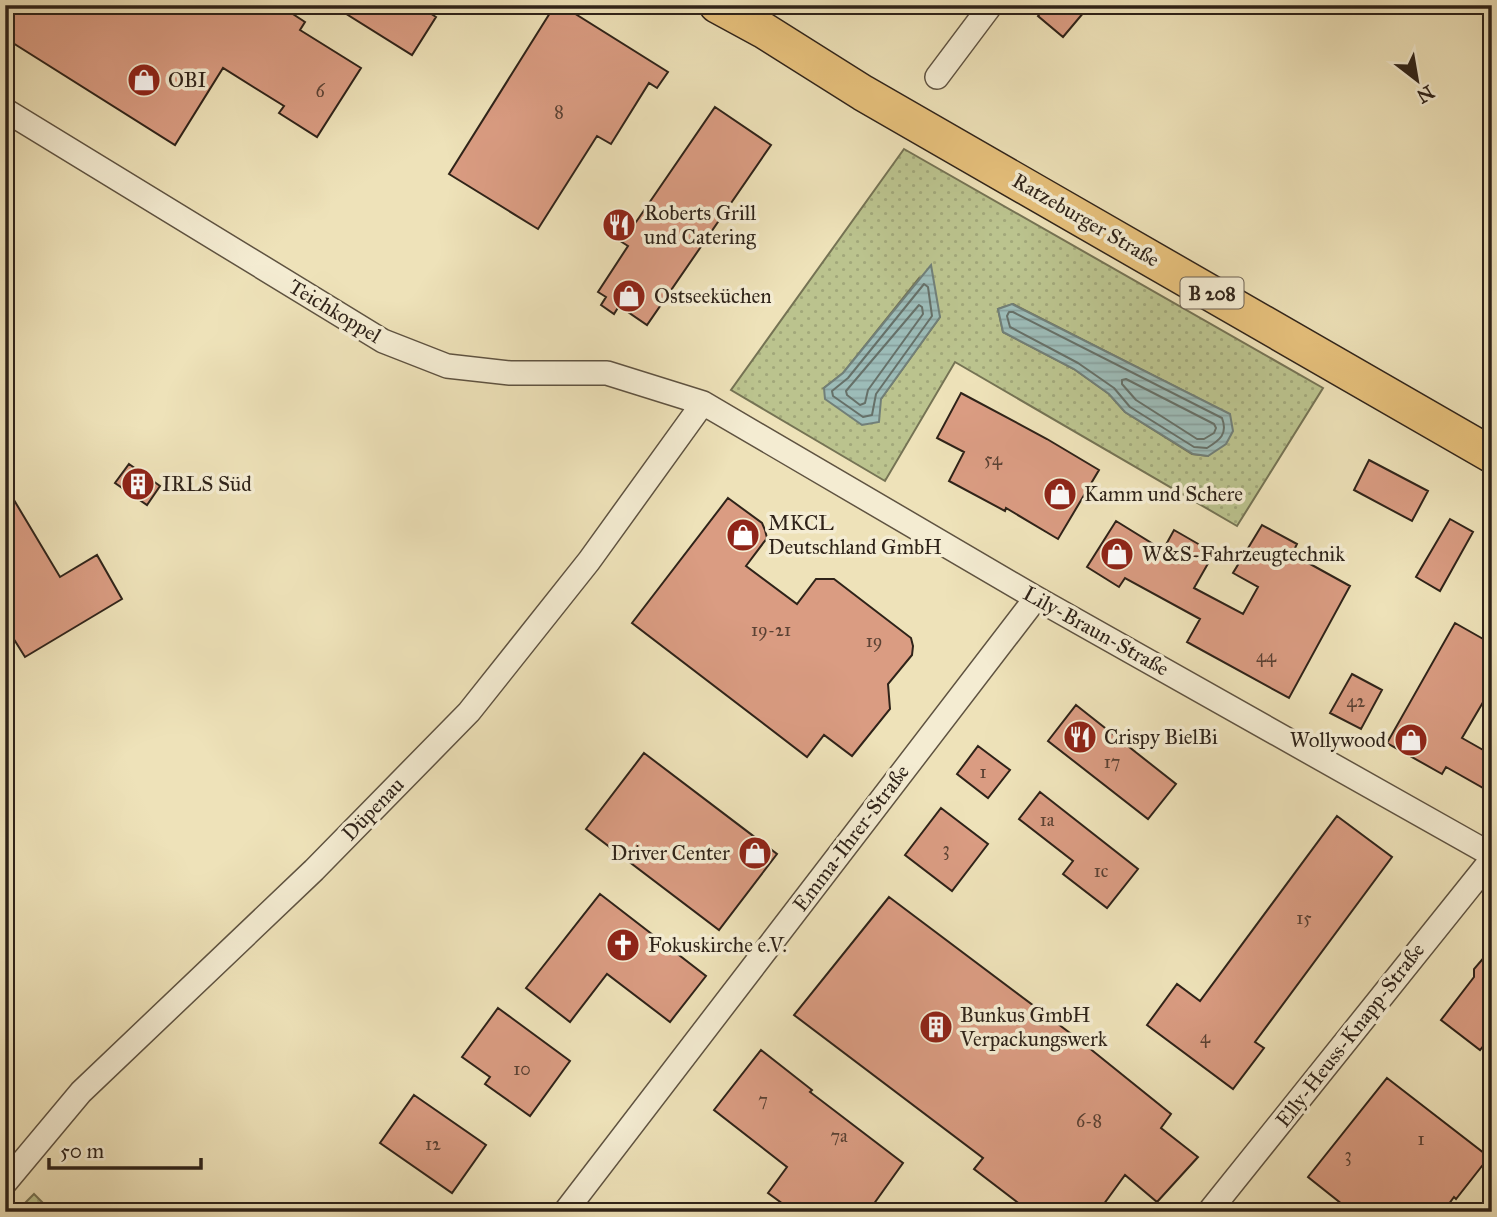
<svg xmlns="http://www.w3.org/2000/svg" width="1497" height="1217" font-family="'IM FELL Great Primer',serif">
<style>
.grass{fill:url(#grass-dots);stroke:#757354;stroke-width:2;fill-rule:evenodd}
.water{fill:url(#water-rules);stroke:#717f78;stroke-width:2}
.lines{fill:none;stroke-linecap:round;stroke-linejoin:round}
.shore{stroke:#667068;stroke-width:2}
.building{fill:#da9c82;stroke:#2f2319;stroke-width:2}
.street-casing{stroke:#5f5341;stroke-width:26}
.primary-casing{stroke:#2f2319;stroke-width:38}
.street{stroke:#f4ecd2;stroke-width:23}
.primary{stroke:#e7c17c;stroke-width:35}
.labels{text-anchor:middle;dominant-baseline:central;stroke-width:7;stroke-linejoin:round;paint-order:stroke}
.number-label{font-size:18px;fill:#5a4133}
.shield{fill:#f4ecd2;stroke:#6a5f50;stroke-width:2}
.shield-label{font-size:19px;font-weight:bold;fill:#2f2319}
.poi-label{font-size:21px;fill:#2f2319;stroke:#f4ecd2;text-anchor:start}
.street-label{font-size:21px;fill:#2f2319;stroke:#f4ecd2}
</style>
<defs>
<pattern id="grass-dots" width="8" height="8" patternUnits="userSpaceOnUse" patternTransform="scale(1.75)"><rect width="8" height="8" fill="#bbc38e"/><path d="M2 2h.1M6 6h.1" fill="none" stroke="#a1a77a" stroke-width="1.8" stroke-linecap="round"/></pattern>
<pattern id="water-rules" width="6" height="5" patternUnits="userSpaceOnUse" patternTransform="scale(1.75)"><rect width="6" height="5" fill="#9dbcb8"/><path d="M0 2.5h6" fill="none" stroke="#88a19e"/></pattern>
</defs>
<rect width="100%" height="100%" fill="#eee2b9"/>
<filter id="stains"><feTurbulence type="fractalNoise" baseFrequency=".00286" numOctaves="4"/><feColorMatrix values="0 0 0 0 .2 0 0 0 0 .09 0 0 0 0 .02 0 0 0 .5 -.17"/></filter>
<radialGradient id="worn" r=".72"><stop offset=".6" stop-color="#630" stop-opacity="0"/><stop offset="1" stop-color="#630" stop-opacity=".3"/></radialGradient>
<path class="grass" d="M 904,149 L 1323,388 L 1237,526 L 955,362 L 885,481 L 731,390 ZM 919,278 L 940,317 L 881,399 L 824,388 L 843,373 ZM 1013,304 L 1229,414 L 1208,456 L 1192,454 L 1125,412 L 1109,394 L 1074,369 L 1003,332 L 998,309 Z
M 34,1194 L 52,1212 L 16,1212 Z"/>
<path class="water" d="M 931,265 L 940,317 L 881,399 L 879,422 L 862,425 L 825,399 L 824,388 L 843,373 Z
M 1012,304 L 1230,414 L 1233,431 L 1226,444 L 1208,456 L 1193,454 L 1125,412 L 1109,394 L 1074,369 L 1003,332 L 998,309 Z"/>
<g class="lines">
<path class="shore" d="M 924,284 L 928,287 L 932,316 L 876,394 L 872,415 L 863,417 L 833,396 L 832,391 L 848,378 Z
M 919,305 L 922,307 L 923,314 L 868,390 L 865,403 L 860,405 L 847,395 L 846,391 Z
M 1009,312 L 1013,312 L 1222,418 C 1228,434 1220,440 1207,448 L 1194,447 L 1130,407 L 1114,388 L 1078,363 L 1010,327 L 1007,316 Z
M 1126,379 L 1214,424 L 1216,428 L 1214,433 L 1204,439 L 1197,439 L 1136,400 L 1122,384 L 1122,380 Z"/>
</g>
<path class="building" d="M 5,5 L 279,5 L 305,22 L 300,30 L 361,68 L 317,137 L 279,113 L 284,106 L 223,68 L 175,145 L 5,38 Z
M 332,5 L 417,5 L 436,17 L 412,55 Z
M 555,5 L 561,5 L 668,72 L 657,88 L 649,83 L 611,144 L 597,136 L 538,229 L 449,174 Z
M 1047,5 L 1090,5 L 1063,37 L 1038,16 Z
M 715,107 L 771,145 L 647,325 L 619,306 L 614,314 L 601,305 L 606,297 L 598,292 L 628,246 L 606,232 L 617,214 L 634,225 Z
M 961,393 L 1047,439 L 1099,470 L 1058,539 L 1006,508 L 1005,511 L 949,481 L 964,452 L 937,438 Z
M 1369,460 L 1428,491 L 1412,521 L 1354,490 Z
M 129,464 L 160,486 L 147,505 L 115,483 Z
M 5,485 L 60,577 L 97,555 L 122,599 L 25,657 L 5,625 Z
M 728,498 L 762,523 L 765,530 L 767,538 L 746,566 L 797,604 L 816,579 L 834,579 L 911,638 L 913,646 L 912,655 L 888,684 L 890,709 L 852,756 L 824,735 L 807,757 L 632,623 Z
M 1450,519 L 1473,532 L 1440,591 L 1416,577 Z
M 1116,521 L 1163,550 L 1174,530 L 1214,553 L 1194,588 L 1243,614 L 1258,587 L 1233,573 L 1262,525 L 1297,544 L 1292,554 L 1350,586 L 1289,698 L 1187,642 L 1200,619 L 1125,578 L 1119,587 L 1087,567 Z
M 1455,623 L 1492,644 L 1492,687 L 1462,738 L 1492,755 L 1492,793 L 1446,767 L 1442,774 L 1387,743 Z
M 1352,674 L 1382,690 L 1361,729 L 1330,713 Z
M 1076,705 L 1176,784 L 1148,819 L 1048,741 Z
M 978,746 L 1010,770 L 988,798 L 957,774 Z
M 644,753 L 777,854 L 719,930 L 586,829 Z
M 1040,792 L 1138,869 L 1107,908 L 1063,874 L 1073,861 L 1019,819 Z
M 941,808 L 988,844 L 952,891 L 905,855 Z
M 1337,816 L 1392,857 L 1255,1042 L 1264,1048 L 1233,1089 L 1147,1025 L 1177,984 L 1200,1001 Z
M 600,894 L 706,976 L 670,1022 L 607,974 L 570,1022 L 526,988 Z
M 889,897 L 1078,1039 L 1171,1114 L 1161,1128 L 1198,1157 L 1157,1202 L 1125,1175 L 1098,1212 L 1030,1212 L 974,1169 L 983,1158 L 794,1015 Z
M 1492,948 L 1492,1035 L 1480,1050 L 1441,1020 L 1474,977 L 1474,969 Z
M 498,1008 L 570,1061 L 530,1116 L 485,1084 L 490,1077 L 462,1057 Z
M 761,1050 L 812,1090 L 810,1092 L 903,1163 L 868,1212 L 794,1212 L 768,1193 L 787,1167 L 714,1110 Z
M 1387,1078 L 1489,1157 L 1456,1199 L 1454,1197 L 1443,1212 L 1352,1212 L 1308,1177 Z
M 414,1095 L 486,1145 L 452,1193 L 380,1143 Z"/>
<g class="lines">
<defs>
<path id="street" d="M 937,77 L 991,5
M 5,110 L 383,341 L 447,366 L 510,373 L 607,373 L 703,403 L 1036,598 L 1492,855
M 5,1183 L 81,1092 L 314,870 L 469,712 L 589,561 L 703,403
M 565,1212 L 1036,598
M 1209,1212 L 1492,859"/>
<path id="primary" d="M 717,5 L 763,30 L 863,93 L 1492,455"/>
</defs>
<use href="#street" class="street-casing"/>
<use href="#primary" class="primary-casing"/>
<use href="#street" class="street"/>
<use href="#primary" class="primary"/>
</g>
<defs>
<symbol id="shop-disc" viewBox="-11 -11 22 22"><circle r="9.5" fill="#8f2418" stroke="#f4ecd2"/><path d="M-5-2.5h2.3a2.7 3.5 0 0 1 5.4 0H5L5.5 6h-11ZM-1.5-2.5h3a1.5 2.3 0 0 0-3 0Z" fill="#fff"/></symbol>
<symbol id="restaurant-disc" viewBox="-11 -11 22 22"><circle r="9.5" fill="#8f2418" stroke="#f4ecd2"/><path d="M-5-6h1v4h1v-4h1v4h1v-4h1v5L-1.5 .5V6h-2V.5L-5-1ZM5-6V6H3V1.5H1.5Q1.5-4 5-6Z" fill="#fff"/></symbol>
<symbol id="building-disc" viewBox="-11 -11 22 22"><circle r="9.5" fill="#8f2418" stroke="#f4ecd2"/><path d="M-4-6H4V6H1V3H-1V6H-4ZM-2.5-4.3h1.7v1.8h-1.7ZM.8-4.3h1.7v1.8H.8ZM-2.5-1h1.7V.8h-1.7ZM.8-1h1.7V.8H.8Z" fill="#fff"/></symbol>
<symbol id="church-disc" viewBox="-11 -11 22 22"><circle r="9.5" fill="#8f2418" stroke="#f4ecd2"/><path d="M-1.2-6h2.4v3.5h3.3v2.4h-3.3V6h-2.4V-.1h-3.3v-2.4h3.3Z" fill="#fff"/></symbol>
</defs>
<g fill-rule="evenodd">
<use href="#shop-disc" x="125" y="61" width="38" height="38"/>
<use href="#restaurant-disc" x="600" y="206" width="38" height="38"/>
<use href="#shop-disc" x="610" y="277" width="38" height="38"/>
<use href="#building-disc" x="119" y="465" width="38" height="38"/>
<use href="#shop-disc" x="1041" y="475" width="38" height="38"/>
<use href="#shop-disc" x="724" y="516" width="38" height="38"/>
<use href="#shop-disc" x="1098" y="535" width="38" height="38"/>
<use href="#restaurant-disc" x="1061" y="718" width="38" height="38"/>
<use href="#shop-disc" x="1392" y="721" width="38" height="38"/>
<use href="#shop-disc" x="736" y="834" width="38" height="38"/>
<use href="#church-disc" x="604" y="926" width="38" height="38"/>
<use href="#building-disc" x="917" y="1008" width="38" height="38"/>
</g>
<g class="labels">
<g class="number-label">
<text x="320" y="91">6</text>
<text x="559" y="112">8</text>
<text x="993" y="459">54</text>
<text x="771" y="630">19-21</text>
<text x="874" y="641">19</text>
<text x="1266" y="656">44</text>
<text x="1356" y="701">42</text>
<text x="1112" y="762">17</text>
<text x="983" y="772">1</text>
<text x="1047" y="820">1a</text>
<text x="946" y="849">3</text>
<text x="1101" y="871">1c</text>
<text x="1304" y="918">15</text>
<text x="1205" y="1037">4</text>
<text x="522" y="1069">10</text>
<text x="763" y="1100">7</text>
<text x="1089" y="1121">6-8</text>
<text x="839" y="1136">7a</text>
<text x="1421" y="1139">1</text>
<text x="433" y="1144">12</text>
<text x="1348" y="1155">3</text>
</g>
<rect class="shield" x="1180.5" y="277.5" width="63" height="31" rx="5"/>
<g class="shield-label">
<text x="1212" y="293">B 208</text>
</g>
<g class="poi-label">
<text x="168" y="80">OBI</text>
<text x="644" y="213">Roberts Grill<tspan x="644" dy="24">und Catering</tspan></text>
<text x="654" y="296">Ostseeküchen</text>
<text x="162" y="484">IRLS Süd</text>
<text x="1084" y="494">Kamm und Schere</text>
<text x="768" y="523">MKCL<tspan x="768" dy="24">Deutschland GmbH</tspan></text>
<text x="1142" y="554">W&amp;S-Fahrzeugtechnik</text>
<text x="1104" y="737">Crispy BielBi</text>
<text x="1386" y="740" text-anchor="end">Wollywood</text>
<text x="730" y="853" text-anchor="end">Driver Center</text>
<text x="648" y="945">Fokuskirche e.V.</text>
<text x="960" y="1015">Bunkus GmbH<tspan x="960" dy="24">Verpackungswerk</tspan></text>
</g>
<g class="street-label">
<text transform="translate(1086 220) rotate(30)">Ratzeburger Straße</text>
<text transform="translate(335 311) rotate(31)">Teichkoppel</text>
<text transform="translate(1096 631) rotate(29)">Lily-Braun-Straße</text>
<text transform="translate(373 809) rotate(-46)">Düpenau</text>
<text transform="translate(851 838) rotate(-53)">Emma-Ihrer-Straße</text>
<text transform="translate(1350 1035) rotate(-52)">Elly-Heuss-Knapp-Straße</text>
</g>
</g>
<rect width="1497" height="1217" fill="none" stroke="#eee2b9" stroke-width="28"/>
<rect x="7" y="7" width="1483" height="1203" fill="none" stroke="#2f2319" stroke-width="3.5"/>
<rect x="14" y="14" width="1469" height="1189" fill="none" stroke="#2f2319" stroke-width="2"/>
<g transform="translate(1417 80) rotate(149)" stroke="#f4ecd2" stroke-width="5" paint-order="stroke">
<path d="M0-5L12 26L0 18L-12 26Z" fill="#2f2319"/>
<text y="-10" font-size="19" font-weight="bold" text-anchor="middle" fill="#2f2319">N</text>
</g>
<path d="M49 1158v10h152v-10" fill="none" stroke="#2f2319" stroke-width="3.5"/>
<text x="60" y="1158" font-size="21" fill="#2f2319" stroke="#f4ecd2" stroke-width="5" paint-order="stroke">50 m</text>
<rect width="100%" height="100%" filter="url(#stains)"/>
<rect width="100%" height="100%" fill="url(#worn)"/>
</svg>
